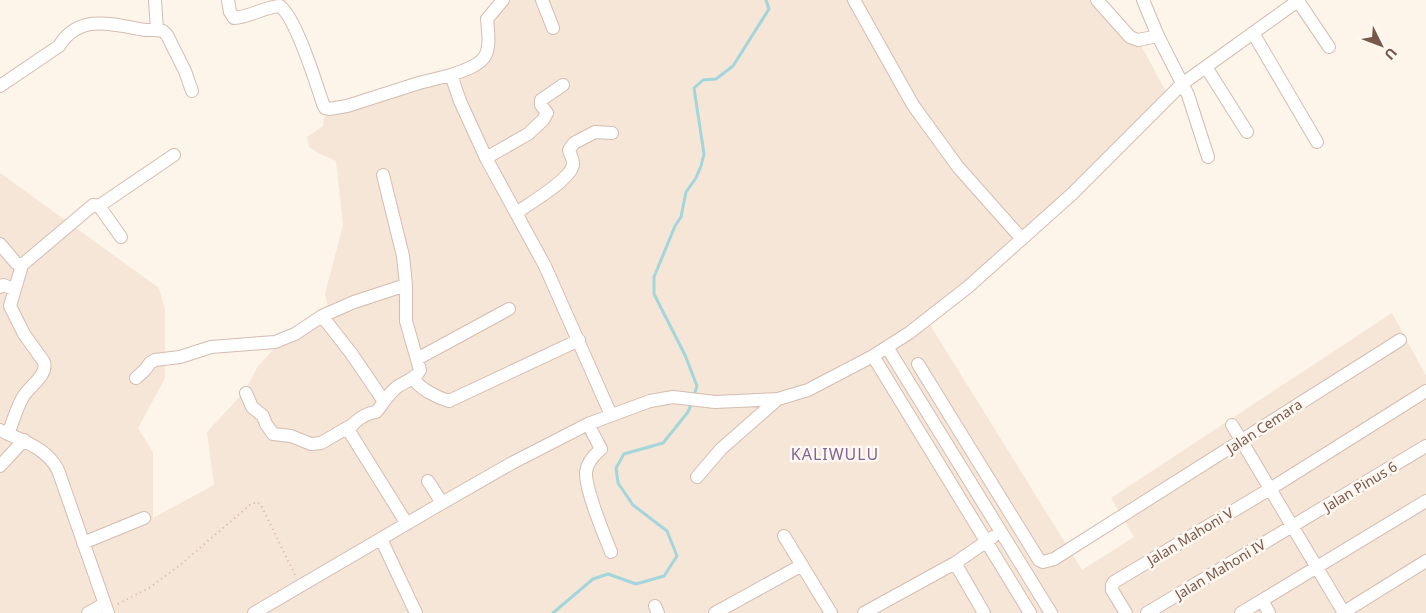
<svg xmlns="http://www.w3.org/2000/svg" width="1426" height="613" font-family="'Noto Sans',sans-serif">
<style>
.residential{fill:#f5e6d8}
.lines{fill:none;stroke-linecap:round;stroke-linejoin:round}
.stream{stroke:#a3d6da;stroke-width:3}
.minor-casing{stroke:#d3bdb1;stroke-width:14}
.path{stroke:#d9b4a3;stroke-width:2;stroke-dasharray:1 4;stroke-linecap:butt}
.minor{stroke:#fff;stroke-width:12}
.labels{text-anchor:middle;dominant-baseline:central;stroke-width:5;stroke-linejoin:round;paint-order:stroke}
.street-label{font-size:14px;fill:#79584c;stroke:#fff8f1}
.quarter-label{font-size:16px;letter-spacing:1px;fill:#806595;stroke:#fff8f1}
</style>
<rect width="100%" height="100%" fill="#fdf4ea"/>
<path class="residential" d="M 506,0 L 1100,0 L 1142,47 L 1172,103 L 927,320 L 1082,570 L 1134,537 L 1111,498 L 1392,313 L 1426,376 L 1426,613 L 0,613 L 0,173 L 159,288 L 165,310 L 165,378 L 138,428 L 153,452 L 153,518 L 214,485 L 207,432 L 245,391 L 258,366 L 275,348 L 330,315 L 325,294 L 343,225 L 336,161 L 320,154 L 309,147 L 307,137 L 323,126 L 325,112 L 490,55 L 493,15 Z"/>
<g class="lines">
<path class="stream" d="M 694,396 L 697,386 L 685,355 L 654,294 L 654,277 L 675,226 L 681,217 L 686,192 L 696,178 L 701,166 L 704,154 L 694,88 L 703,80 L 716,79 L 733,66 L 769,9 L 766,0
M 553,613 L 593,579 L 608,574 L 636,584 L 664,576 L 677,556 L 667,531 L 633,505 L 618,483 L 616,468 L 624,454 L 663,443 L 688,412 L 692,402"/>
<defs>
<path id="minor" d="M 155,0 L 157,30
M 228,0 L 230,12 L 234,18 C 250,17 264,7 280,6 C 296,18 316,83 323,104 L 325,108 L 329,109 L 347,106 L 419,83 L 451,75
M 503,0 L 487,19 C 491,57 489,62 451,75 L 460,101 L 486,158 L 545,266 L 611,415
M 542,0 L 553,28
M 854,0 L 913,105 L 958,167 L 1022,239
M 1097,0 L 1130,37 L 1138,40 L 1158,36
M 1143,0 L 1158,36 L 1188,95 L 1208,157
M 1298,1 L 1329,47
M 1253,33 L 1317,142
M 1206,67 L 1247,132
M 0,86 L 59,46 C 78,15 109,23 139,29 C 147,31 155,29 163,31 L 167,35 L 185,71 L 192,91
M 486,158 L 528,134 L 543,120 L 547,113 L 541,105 L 541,100 L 563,85
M 383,175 L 403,256 L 406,285 L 406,321 L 420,370 C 416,379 405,381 397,387 C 387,395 384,403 376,412 C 366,413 352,422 349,431 L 407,524
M 99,206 L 174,155
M 516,213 C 529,204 570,180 573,165 C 574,160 570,155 569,150 L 574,143 L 595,132 L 612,133
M 0,244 L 16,263 L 22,265 L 10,306 L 24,334 L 44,362 C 48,376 29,386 23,397 C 16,409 13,422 8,434
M 22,265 L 93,205 L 99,206 L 121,237
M 0,287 L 3,285 L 14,289
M 322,316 L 351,353 L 383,400
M 887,347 L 1051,613
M 873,356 L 1030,613
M 417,359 L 509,309
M 918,364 L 1039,560 L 1043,562 L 1054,559 L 1400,340
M 136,378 L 145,370 L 150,363 L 155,360 L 180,357 L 211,347 L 275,342 L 295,334 L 322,316 L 354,302 L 406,285
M 413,378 C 420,389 436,397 449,401 L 579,340
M 246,393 L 252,407 L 263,416 L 266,424 L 273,434 L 291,436 L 311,444 L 321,443 L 352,425
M 588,424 L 601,449 C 594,455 587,462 586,472 C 585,490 604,534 611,552
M 1232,425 L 1344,613
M 0,430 C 22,441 46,447 58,470 L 108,613
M 0,466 L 24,440
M 697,477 L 721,449 L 778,399
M 428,481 L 442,503
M 784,536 L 831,613
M 381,539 L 416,613
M 83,543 L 144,518
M 955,563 L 984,613
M 1262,600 L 1269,613
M 655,606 L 658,613
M 1344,612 L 1426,561
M 88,613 L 104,604
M 254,613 L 442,503 L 512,463 L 588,424 L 650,401 L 673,397 L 715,402 L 778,399 L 808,390 L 873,356 L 909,333 L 968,287 L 1072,194 L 1182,84 L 1299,0
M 715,613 L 802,565
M 864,613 L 955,563 L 993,537
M 1126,613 L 1112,590 L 1112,585 L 1114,582 L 1270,489 L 1426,391
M 1147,613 L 1426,446
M 1241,613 L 1426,501"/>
</defs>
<use href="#minor" class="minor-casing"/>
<path class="path" d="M 118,604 L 149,588 L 179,566 L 251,504 L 257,502 L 261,505 L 296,577"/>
<use href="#minor" class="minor"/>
</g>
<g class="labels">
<g class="street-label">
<text transform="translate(1264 426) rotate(-33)">Jalan Cemara</text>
<text transform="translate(1360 486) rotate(-31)">Jalan Pinus 6</text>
<text transform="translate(1190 536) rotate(-31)">Jalan Mahoni V</text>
<text transform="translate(1220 569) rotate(-31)">Jalan Mahoni IV</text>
</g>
<g class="quarter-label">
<text x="835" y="454">KALIWULU</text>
</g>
</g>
<g transform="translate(1381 45) rotate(132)" stroke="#fff8f1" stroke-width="4" paint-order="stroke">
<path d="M0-4L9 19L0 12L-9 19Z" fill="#79584c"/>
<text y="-8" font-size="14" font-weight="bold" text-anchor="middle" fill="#79584c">U</text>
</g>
</svg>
